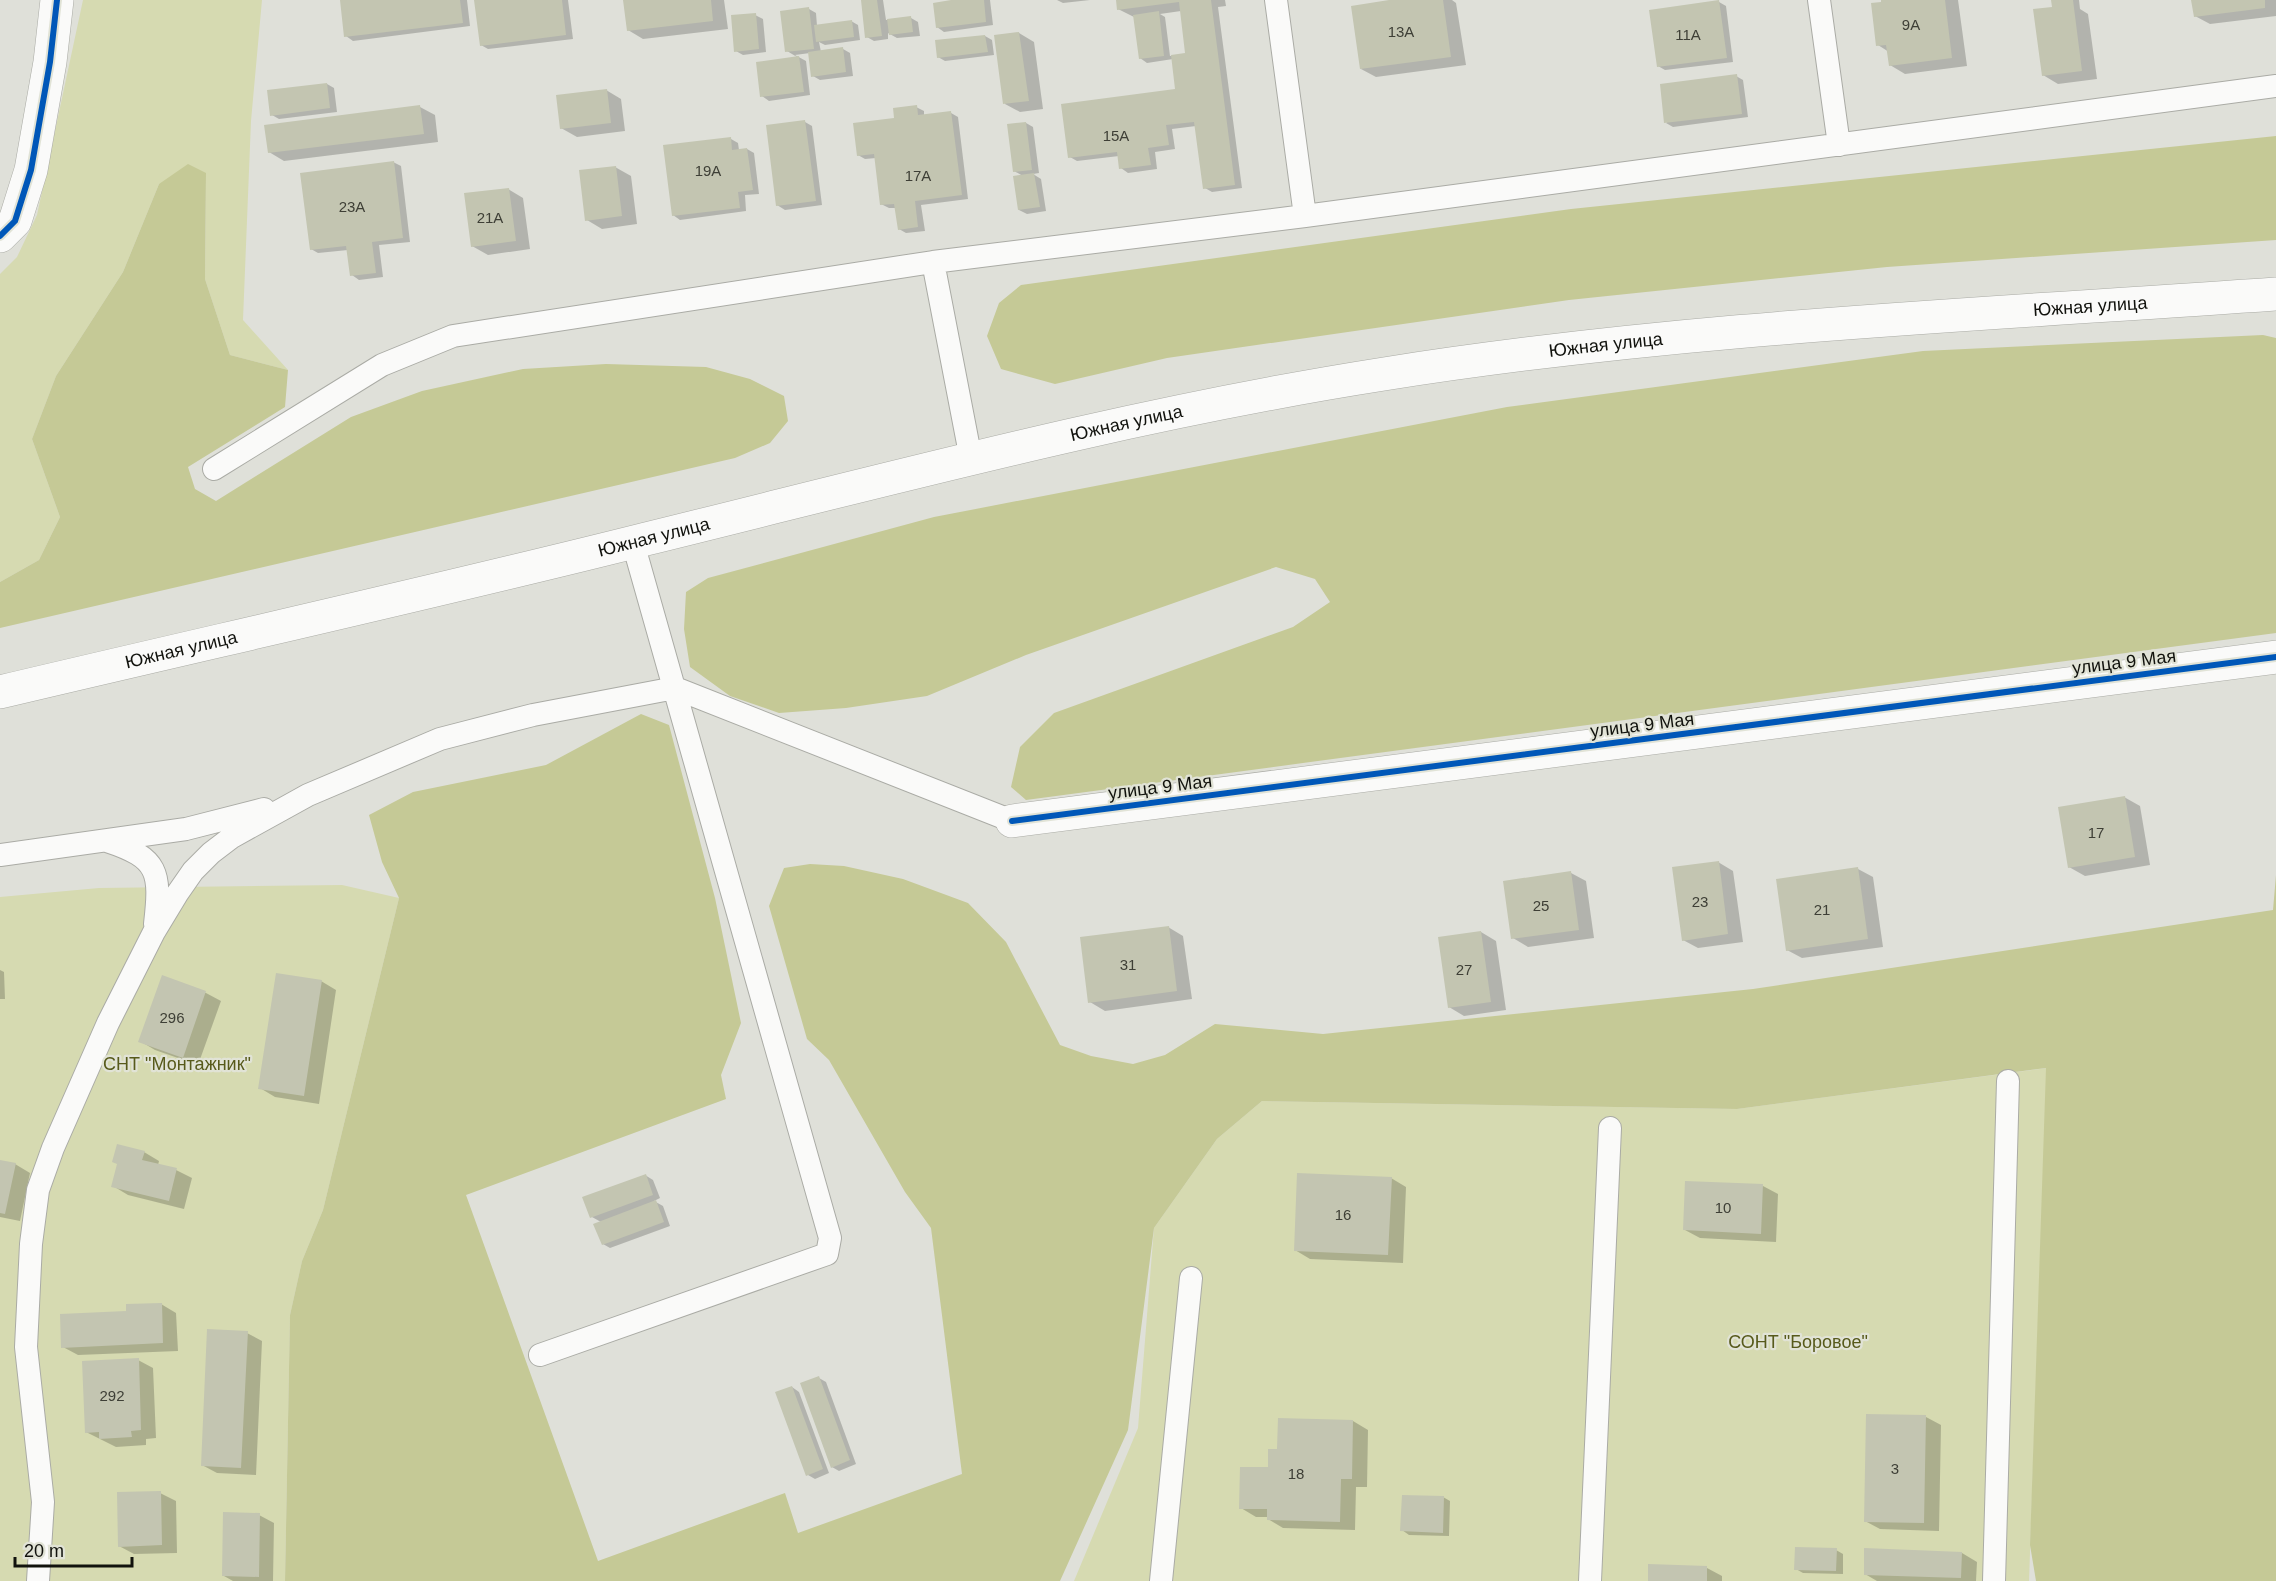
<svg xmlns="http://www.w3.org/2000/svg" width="2276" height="1581" font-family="Arial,sans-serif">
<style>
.green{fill:#d6dab1}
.forest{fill:#c5c996}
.shadow{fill:#0003;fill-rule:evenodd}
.building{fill:#c3c5b1}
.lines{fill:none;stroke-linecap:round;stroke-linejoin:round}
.service-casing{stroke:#aaaba5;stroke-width:24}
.minor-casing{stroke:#aaaba5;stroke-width:34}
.secondary-casing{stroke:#aaaba5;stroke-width:34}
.service{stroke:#fafaf9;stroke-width:22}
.minor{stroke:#fafaf9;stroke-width:33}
.secondary{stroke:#fafaf9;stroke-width:33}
.cycleway-casing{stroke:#e1e3d6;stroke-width:10}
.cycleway{stroke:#0057b8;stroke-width:6}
.labels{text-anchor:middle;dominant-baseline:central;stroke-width:4.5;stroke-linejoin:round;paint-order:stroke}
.number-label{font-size:15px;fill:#3e3f36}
.street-label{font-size:18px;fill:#11120d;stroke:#e1e3d6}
.park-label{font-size:18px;fill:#575a1b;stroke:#e1e3d6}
</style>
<rect width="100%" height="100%" fill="#dfe0d9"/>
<path class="green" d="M 83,0 L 262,0 L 251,121 L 243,320 L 288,370 L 230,355 L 205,279 L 206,173 L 159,184 L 123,272 L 56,376 L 32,439 L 60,517 L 39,560 L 0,582 L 0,274 L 17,257 L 37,215 Z
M 342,885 L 399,898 L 323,1210 L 302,1261 L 290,1315 L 285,1581 L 0,1581 L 0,897 L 99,888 Z
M 2047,1068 L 2029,1581 L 1074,1581 L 1138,1428 L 1154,1228 L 1217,1139 L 1262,1101 L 1737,1109 Z"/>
<path class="forest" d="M 2276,136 L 2276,240 L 1887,267 L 1569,300 L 1167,358 L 1055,384 L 1001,369 L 987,336 L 999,303 L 1021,285 L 1571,209 Z
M 188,164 L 206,173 L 205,279 L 230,355 L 288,370 L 285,407 L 188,467 L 195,489 L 216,501 L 351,417 L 422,391 L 523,369 L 606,364 L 706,367 L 750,379 L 784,396 L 788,421 L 770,443 L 735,458 L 0,628 L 0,582 L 39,560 L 60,517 L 32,439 L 56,376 L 123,272 L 159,184 Z
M 2263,335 L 2276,338 L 2276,633 L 1026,800 L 1011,787 L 1020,747 L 1054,713 L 1293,627 L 1330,602 L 1315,579 L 1276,567 L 1026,655 L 927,696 L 846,708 L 779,713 L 730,696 L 690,667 L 684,629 L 686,592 L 708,578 L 934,517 L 1507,407 L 1923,351 Z
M 641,714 L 669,725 L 715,898 L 741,1023 L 721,1075 L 726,1099 L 466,1195 L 598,1561 L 785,1493 L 798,1533 L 962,1474 L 931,1228 L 905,1192 L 829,1060 L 807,1039 L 769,906 L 784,868 L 810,864 L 844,866 L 903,879 L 968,903 L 1006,942 L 1060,1045 L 1091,1056 L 1133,1064 L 1165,1055 L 1215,1024 L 1323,1034 L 1753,989 L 2273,910 L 2276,875 L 2276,1581 L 2036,1581 L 2030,1545 L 2046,1068 L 1737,1109 L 1262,1101 L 1217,1139 L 1154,1228 L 1128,1430 L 1060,1581 L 285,1581 L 290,1315 L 302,1261 L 323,1210 L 399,898 L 382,862 L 369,815 L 413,792 L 546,765 Z"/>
<path class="shadow" d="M 341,0 L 467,0 L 470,26 L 353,41 L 346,36 Z
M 475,0 L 568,0 L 573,39 L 488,49 L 481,45 Z
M 624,0 L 724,0 L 728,29 L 643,39 L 628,30 Z
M 862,0 L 883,0 L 886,20 L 911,18 L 918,22 L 920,36 L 897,38 L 888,33 L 888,39 L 874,41 L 867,37 Z
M 953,0 L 990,0 L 993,25 L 944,32 L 937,27 Z
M 1057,0 L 1090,0 L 1063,3 Z
M 1117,0 L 1225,0 L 1226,6 L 1218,7 L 1242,188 L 1212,192 L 1205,188 L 1196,126 L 1172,129 L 1175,149 L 1155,152 L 1157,169 L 1128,173 L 1121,168 L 1119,156 L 1077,161 L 1070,157 L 1177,90 L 1173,59 L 1147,63 L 1140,58 L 1134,17 L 1118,9 ZM 1181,11 L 1187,54 L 1170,56 L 1165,17 L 1160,14 Z
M 1400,0 L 1452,0 L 1456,3 L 1466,65 L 1376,77 L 1361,69 Z
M 1882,0 L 1958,0 L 1967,66 L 1905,74 L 1890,65 L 1889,52 L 1878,45 Z
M 2053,0 L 2079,0 L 2080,9 L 2088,14 L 2097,79 L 2058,84 L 2043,75 L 2054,8 Z
M 2193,0 L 2276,0 L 2276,16 L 2210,24 L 2195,16 Z
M 1719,2 L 1726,6 L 1733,62 L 1665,70 L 1658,66 Z
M 809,9 L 816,13 L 817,26 L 851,21 L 858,25 L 860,40 L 825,45 L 819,42 L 821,52 L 843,49 L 850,53 L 853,76 L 820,80 L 813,76 L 810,53 L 795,55 L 806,61 L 810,95 L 769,101 L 762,96 L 797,57 L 787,51 Z
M 755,15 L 763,19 L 766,52 L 743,55 L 736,51 Z
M 1019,33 L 1034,42 L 1043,109 L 1020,112 L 1005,104 Z
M 985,36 L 992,40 L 994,55 L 945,61 L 938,57 Z
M 1736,76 L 1743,80 L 1748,117 L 1673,127 L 1666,123 Z
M 327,84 L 334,88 L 337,112 L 279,119 L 272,115 Z
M 606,90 L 621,99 L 625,131 L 577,137 L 561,128 Z
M 420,107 L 435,115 L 438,142 L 284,161 L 269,152 Z
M 916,107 L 924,111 L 924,116 L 951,113 L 958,117 L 968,199 L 921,205 L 925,231 L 906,233 L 899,229 L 896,208 L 889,208 L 881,204 L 876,158 L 865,159 L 858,155 L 895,120 Z
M 805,122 L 812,126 L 822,205 L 785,210 L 777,205 Z
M 1026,123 L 1033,127 L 1039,173 L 1033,174 L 1041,179 L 1046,211 L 1027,214 L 1019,210 L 1023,176 L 1014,171 Z
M 731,139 L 738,143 L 739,150 L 747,149 L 754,153 L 759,194 L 745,195 L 746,211 L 680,220 L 673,215 Z
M 393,162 L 401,166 L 410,242 L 379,245 L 383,277 L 359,280 L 352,275 L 348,250 L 318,253 L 311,249 Z
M 615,167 L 631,176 L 637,224 L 602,229 L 587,220 Z
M 508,189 L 523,198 L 530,249 L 488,255 L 472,246 Z
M 2124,797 L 2140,806 L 2150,865 L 2085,876 L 2069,867 Z
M 1718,862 L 1733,871 L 1743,942 L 1698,948 L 1683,940 Z
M 1858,869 L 1873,877 L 1883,947 L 1802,958 L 1787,950 Z
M 1571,873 L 1586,881 L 1594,938 L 1528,947 L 1513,938 Z
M 1168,927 L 1183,936 L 1192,999 L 1105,1011 L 1090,1002 Z
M 1481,932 L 1496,941 L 1506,1010 L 1464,1016 L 1449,1007 Z
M 0,970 L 4,972 L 5,999 L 0,999 Z
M 163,977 L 206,993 L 221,1001 L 198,1065 L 155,1050 L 140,1041 Z
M 321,981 L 336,990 L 319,1104 L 275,1097 L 260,1088 Z
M 144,1152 L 159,1161 L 158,1165 L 176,1170 L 192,1178 L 184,1209 L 128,1195 L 113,1186 Z
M 0,1161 L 15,1164 L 30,1173 L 20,1221 L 0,1217 Z
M 645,1175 L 653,1180 L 660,1198 L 654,1201 L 663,1206 L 670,1226 L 610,1248 L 603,1244 L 601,1222 L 592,1217 Z
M 1391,1178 L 1406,1187 L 1403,1263 L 1310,1259 L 1295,1250 Z
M 1763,1186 L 1778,1194 L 1776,1242 L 1700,1238 L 1685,1230 Z
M 161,1304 L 176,1313 L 178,1351 L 78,1355 L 63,1347 L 128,1312 Z
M 247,1333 L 262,1341 L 256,1475 L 217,1473 L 202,1465 Z
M 138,1360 L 153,1368 L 156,1438 L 146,1439 L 146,1445 L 116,1447 L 86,1432 Z
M 819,1378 L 826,1382 L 856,1464 L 839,1471 L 832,1467 Z
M 792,1387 L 799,1392 L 829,1473 L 815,1479 L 808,1475 Z
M 1926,1417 L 1941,1425 L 1939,1531 L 1880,1529 L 1865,1521 Z
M 1353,1421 L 1368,1430 L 1367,1487 L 1356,1487 L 1355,1530 L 1283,1528 L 1268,1519 L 1268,1517 L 1256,1517 L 1241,1508 L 1269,1469 L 1278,1451 Z
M 160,1493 L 176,1501 L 177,1553 L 134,1554 L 119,1546 Z
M 1443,1497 L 1450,1501 L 1449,1536 L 1409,1535 L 1402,1530 Z
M 259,1515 L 274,1523 L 273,1581 L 233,1581 L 224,1576 Z
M 1836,1550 L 1843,1554 L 1843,1574 L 1803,1573 L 1796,1569 Z
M 1962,1553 L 1977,1562 L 1976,1581 L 1877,1581 L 1865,1574 Z
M 1650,1566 L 1707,1568 L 1722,1576 L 1722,1581 L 1649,1581 Z"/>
<path class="building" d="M 340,0 L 460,0 L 463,23 L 344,37 Z
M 474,0 L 562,0 L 566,35 L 480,46 Z
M 623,0 L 711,0 L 713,21 L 627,31 Z
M 861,0 L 877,0 L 882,36 L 865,38 Z
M 951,0 L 984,0 L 986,22 L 936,28 L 933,3 Z
M 1116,0 L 1211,0 L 1235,185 L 1203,189 L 1194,122 L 1166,125 L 1169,145 L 1148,148 L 1151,165 L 1119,169 L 1117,152 L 1068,158 L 1061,104 L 1175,89 L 1171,55 L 1185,53 L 1179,2 L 1117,10 Z
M 1389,0 L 1443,0 L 1451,57 L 1360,69 L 1351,6 Z
M 1719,0 L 1727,58 L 1657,67 L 1649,10 Z
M 1881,0 L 1945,0 L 1952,58 L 1889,66 L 1886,45 L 1876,46 L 1871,3 L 1881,2 Z
M 2051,0 L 2073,0 L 2082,71 L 2042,76 L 2033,9 L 2052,7 Z
M 2191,0 L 2265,0 L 2265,8 L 2194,17 Z
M 809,7 L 814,49 L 785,52 L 780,11 Z
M 1159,11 L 1164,56 L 1139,59 L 1133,15 Z
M 756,13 L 759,49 L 734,52 L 731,15 Z
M 911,16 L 913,32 L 889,35 L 887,19 Z
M 852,20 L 854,37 L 816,42 L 814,25 Z
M 1019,32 L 1029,101 L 1003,104 L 994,35 Z
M 985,35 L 988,52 L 937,58 L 935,40 Z
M 843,47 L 846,72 L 811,77 L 808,52 Z
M 799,56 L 804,92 L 760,97 L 756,62 Z
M 1737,74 L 1742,114 L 1664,123 L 1660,84 Z
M 327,83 L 330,108 L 270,116 L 267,90 Z
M 607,89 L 611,123 L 560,129 L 556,95 Z
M 420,105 L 424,134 L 268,153 L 264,125 Z
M 917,105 L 918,115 L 951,111 L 962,195 L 915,201 L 918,227 L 898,230 L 894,204 L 880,205 L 874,154 L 857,156 L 853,123 L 894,118 L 893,108 Z
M 805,120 L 816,201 L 776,206 L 766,125 Z
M 1026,122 L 1032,170 L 1013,172 L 1007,124 Z
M 731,137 L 732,150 L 747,148 L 753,190 L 738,192 L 740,208 L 672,216 L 663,145 Z
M 394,161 L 403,238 L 372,242 L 376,273 L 350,276 L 346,246 L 310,250 L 300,173 Z
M 616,166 L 622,216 L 585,221 L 579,170 Z
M 1034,173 L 1040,207 L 1018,210 L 1013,176 Z
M 509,188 L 516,241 L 471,247 L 464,193 Z
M 2125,796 L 2135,857 L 2068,868 L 2058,807 Z
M 1719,861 L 1728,934 L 1682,941 L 1672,867 Z
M 1858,867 L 1868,939 L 1786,951 L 1776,879 Z
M 1571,871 L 1579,930 L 1511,939 L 1503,881 Z
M 1169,926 L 1177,991 L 1088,1003 L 1080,937 Z
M 1481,931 L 1491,1002 L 1448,1008 L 1438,937 Z
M 276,973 L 322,980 L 304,1096 L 258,1089 Z
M 162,975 L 206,991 L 183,1058 L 138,1042 Z
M 117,1144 L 145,1151 L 142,1160 L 177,1168 L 169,1201 L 111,1187 L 117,1164 L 112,1162 Z
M 0,1160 L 16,1163 L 5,1214 L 0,1213 Z
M 1297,1173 L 1392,1177 L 1388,1255 L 1294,1251 Z
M 646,1174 L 653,1195 L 590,1218 L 582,1197 Z
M 1685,1181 L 1763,1184 L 1761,1234 L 1683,1230 Z
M 656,1200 L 664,1222 L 602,1245 L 593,1224 Z
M 162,1303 L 163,1343 L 61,1348 L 60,1314 L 126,1311 L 126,1304 Z
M 207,1329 L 248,1331 L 241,1468 L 201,1466 Z
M 139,1358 L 141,1430 L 131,1431 L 132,1437 L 99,1439 L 99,1432 L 85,1433 L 82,1361 Z
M 819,1376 L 850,1460 L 831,1468 L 800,1383 Z
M 792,1386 L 823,1469 L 806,1476 L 775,1392 Z
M 1866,1414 L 1926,1415 L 1924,1523 L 1864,1522 Z
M 1278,1418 L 1353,1420 L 1352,1479 L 1341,1479 L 1340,1522 L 1267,1520 L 1267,1509 L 1239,1509 L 1240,1467 L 1268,1467 L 1268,1449 L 1277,1449 Z
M 161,1491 L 162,1545 L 118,1547 L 117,1492 Z
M 1402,1495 L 1444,1496 L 1443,1533 L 1400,1531 Z
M 223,1512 L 260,1513 L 259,1577 L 222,1576 Z
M 1795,1547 L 1837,1548 L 1836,1571 L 1794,1570 Z
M 1864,1548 L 1962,1552 L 1961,1578 L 1864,1575 Z
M 1648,1564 L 1707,1566 L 1707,1581 L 1648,1581 Z"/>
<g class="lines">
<defs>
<path id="service" d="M 1276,0 L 1305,216
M 1819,0 L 1839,145
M 933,262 L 971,459
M 214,469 L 382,365 L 453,336 L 933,262 L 1305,216 L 2276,86
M 107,841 C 159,858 161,872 155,924
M 0,855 L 186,829 L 264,809
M 540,1355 L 827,1254 L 830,1238 L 633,543
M 38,1581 L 43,1502 L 26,1347 L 31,1244 L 38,1190 L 53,1148 L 108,1023 L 154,932 L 177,894 L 193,871 L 211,853 L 232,837 L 308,795 L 440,739 L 533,715 L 675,688 L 1012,821
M 1161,1581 L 1191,1278
M 1590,1581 L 1610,1128
M 1994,1581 L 2008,1081"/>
<path id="minor" d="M 0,236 L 15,221 L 31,170 L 50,62 L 57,0
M 1012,821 L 2276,657"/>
<g id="secondary">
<path id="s1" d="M 0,692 C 215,641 431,593 646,539 C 890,479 1134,413 1384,374 C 1679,327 1978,315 2276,294"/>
</g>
</defs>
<use href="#service" class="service-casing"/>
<use href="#minor" class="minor-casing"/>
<use href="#secondary" class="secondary-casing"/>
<use href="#service" class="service"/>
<use href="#minor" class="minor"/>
<use href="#secondary" class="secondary"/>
<defs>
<path id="cycleway" d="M 0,236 L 15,221 L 31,170 L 50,62 L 57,0
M 1012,821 L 2276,657"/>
</defs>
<use href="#cycleway" class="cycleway-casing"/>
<use href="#cycleway" class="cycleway"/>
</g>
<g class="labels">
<g class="number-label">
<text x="1911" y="24">9А</text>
<text x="1401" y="31">13А</text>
<text x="1688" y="34">11А</text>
<text x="1116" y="135">15А</text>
<text x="708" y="170">19А</text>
<text x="918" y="175">17А</text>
<text x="352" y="206">23А</text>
<text x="490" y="217">21А</text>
<text x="2096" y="832">17</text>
<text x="1700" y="901">23</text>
<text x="1541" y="905">25</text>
<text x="1822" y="909">21</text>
<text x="1128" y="964">31</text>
<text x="1464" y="969">27</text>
<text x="172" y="1017">296</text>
<text x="1723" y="1207">10</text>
<text x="1343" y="1214">16</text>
<text x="112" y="1395">292</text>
<text x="1895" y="1468">3</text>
<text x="1296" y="1473">18</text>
</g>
<g class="street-label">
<text stroke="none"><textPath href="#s1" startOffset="2130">Южная улица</textPath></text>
<text stroke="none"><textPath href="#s1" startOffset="1644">Южная улица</textPath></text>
<text stroke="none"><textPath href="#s1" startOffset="1158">Южная улица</textPath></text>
<text stroke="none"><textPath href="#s1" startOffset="672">Южная улица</textPath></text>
<text stroke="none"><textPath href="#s1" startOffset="186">Южная улица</textPath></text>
<text transform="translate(2124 662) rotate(-7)">улица 9 Мая</text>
<text transform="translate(1642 725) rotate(-7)">улица 9 Мая</text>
<text transform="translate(1160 787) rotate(-7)">улица 9 Мая</text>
</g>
<g class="park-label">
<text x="177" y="1064">СНТ "Монтажник"</text>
<text x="1798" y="1342">СОНТ "Боровое"</text>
</g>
</g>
<path d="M15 1557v9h117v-9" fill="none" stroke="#11120d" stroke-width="3"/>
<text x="24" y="1557" font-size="18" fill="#11120d" stroke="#e1e3d6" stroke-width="4.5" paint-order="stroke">20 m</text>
</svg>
